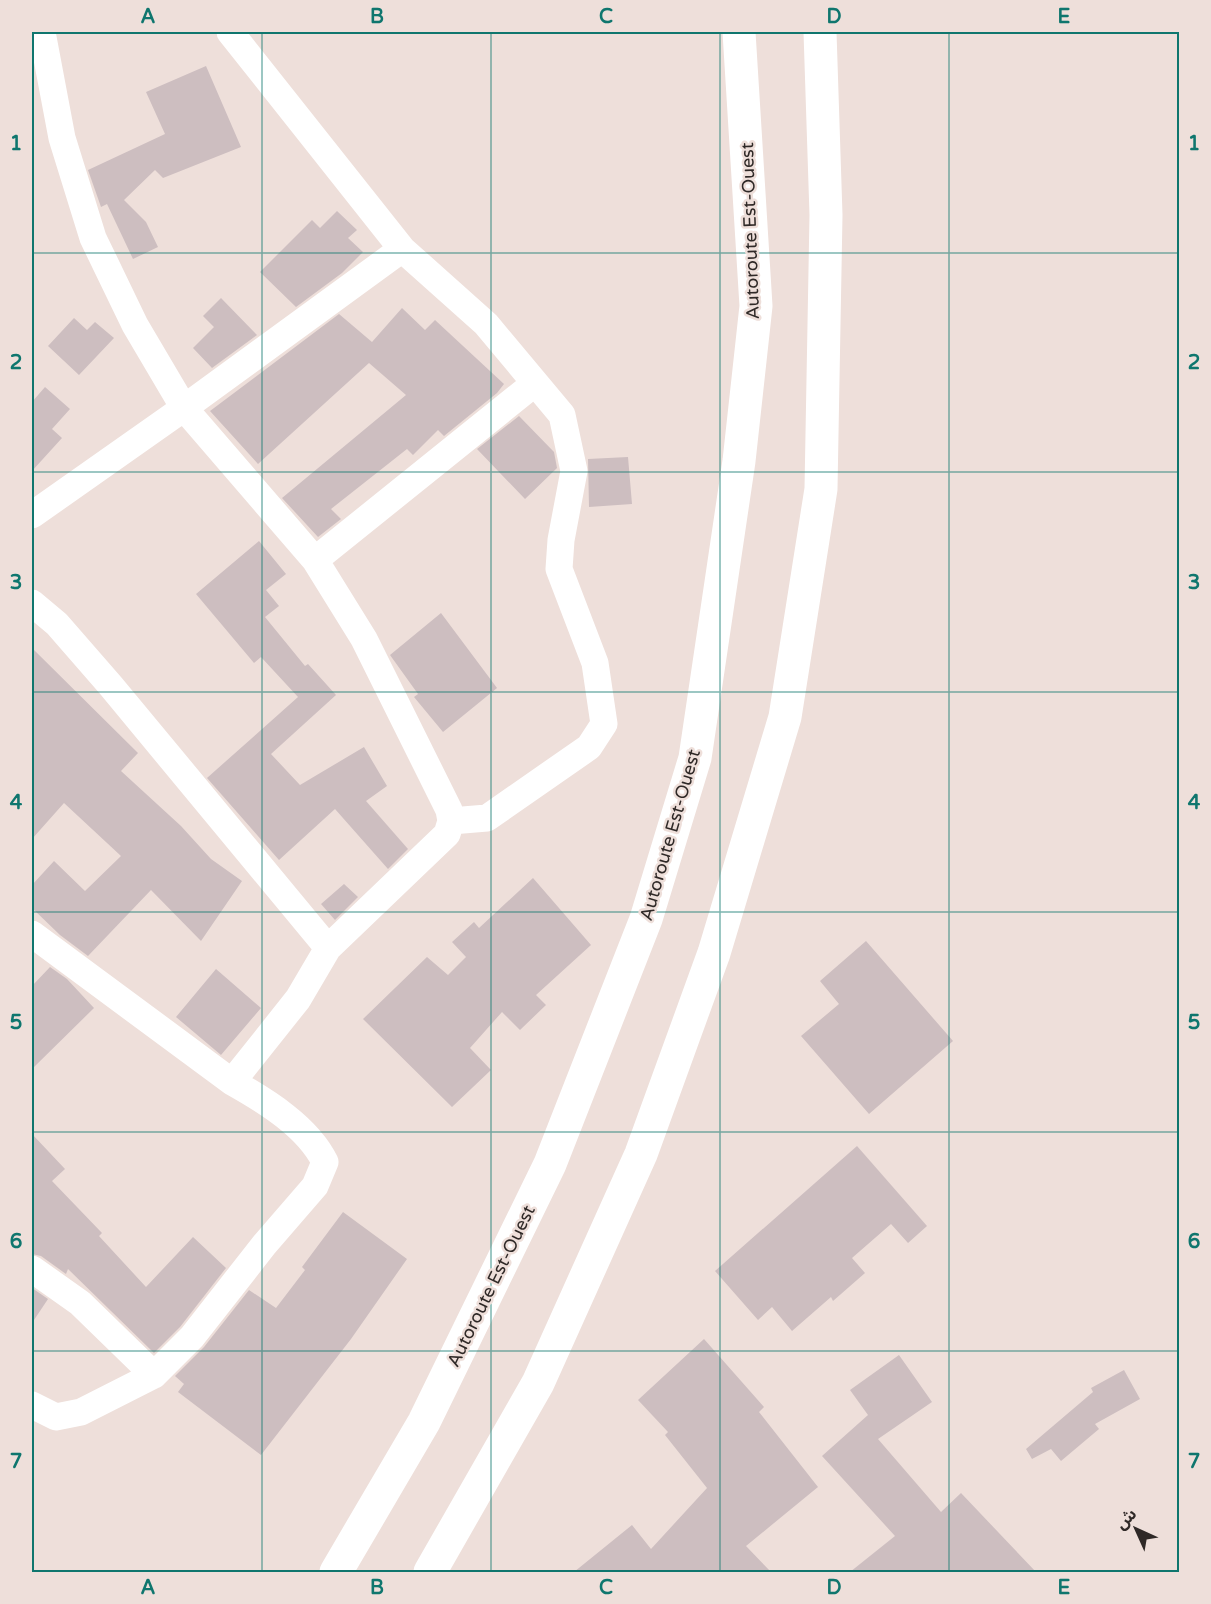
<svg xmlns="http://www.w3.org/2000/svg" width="1211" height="1604" font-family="'Varela Round','Noto Sans Arabic',sans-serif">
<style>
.building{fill:#cdbec0}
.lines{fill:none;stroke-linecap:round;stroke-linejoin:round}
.minor{stroke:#fff;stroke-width:27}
.motorway{stroke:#fff;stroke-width:33}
.grid{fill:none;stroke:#0f766e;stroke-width:1.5;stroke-opacity:0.55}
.labels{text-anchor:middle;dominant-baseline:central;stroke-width:5;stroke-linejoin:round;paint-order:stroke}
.street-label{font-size:18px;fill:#2f2927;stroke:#eedfda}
.neatline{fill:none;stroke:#0f766e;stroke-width:2}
.grid-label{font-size:20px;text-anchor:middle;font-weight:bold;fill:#0f766e}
</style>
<rect width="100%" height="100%" fill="#eedfda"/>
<path class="building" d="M 206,66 L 241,147 L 163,178 L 155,170 L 124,200 L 146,222 L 158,247 L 133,259 L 107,204 L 101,207 L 88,170 L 165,134 L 146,92 Z
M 337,211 L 357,230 L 348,238 L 363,252 L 342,273 L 296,307 L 260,272 L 312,220 L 320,228 Z
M 221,298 L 257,335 L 212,368 L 193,348 L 214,327 L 203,316 Z
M 402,308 L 425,330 L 435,320 L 504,384 L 497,393 L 444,436 L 438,430 L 413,455 L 407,449 L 331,509 L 341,519 L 318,537 L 282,498 L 406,395 L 369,363 L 258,464 L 210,411 L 339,314 L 372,342 Z
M 74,318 L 87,330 L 95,322 L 114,338 L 79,375 L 48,346 Z
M 45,387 L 70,409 L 52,429 L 62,438 L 32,471 L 32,402 Z
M 519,416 L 554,452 L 557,468 L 525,499 L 477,449 Z
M 628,457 L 632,504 L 589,507 L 588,459 Z
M 259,541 L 286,574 L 266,590 L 279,606 L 265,617 L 305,666 L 308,664 L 336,695 L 271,754 L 300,785 L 364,747 L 387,786 L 366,801 L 408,849 L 388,869 L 335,809 L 279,860 L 207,778 L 298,697 L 261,657 L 254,663 L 196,594 Z
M 441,613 L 497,688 L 443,732 L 414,697 L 418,694 L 390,655 Z
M 32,648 L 138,753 L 121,771 L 181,826 L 211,859 L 242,881 L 201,941 L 151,890 L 88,956 L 60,935 L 32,908 L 32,885 L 54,861 L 85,891 L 121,856 L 64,803 L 32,839 Z
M 533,878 L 591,945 L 536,995 L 546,1005 L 520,1030 L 502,1012 L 470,1048 L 491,1070 L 452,1107 L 363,1019 L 427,957 L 448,975 L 466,957 L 452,942 L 474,922 L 479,928 Z
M 344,884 L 358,897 L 335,920 L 321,904 Z
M 866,941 L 953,1041 L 869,1114 L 801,1036 L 839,1004 L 820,981 Z
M 50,967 L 67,979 L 94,1008 L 32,1069 L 32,986 Z
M 216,969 L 261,1008 L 221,1055 L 176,1017 Z
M 32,1134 L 65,1169 L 52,1181 L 102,1233 L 99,1236 L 146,1287 L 193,1237 L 226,1268 L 180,1327 L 154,1353 L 68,1269 L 66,1274 L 41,1256 L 32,1254 Z
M 857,1146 L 927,1226 L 908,1243 L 891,1224 L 852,1258 L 865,1273 L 833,1301 L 831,1297 L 792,1331 L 772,1307 L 758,1320 L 715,1271 Z
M 343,1212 L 407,1259 L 351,1339 L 261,1455 L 178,1392 L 184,1384 L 175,1376 L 204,1347 L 249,1290 L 276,1308 L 305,1270 L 302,1267 Z
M 32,1288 L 48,1299 L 32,1323 Z
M 704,1339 L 764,1407 L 759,1412 L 818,1487 L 746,1546 L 771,1572 L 574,1572 L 632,1525 L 651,1549 L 707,1488 L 665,1435 L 668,1432 L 638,1400 Z
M 899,1355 L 932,1402 L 878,1439 L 941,1512 L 961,1493 L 1036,1572 L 850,1572 L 895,1536 L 822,1456 L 868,1415 L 850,1390 Z
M 1124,1370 L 1140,1399 L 1095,1424 L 1099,1429 L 1061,1461 L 1051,1449 L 1032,1459 L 1026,1449 L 1093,1392 L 1091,1388 Z"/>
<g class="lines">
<path class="minor" d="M 42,32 L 62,138 L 93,238 L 135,325 L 184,408 L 315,560 L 364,639 L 449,810 L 451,821 L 447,834 L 328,948 L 298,999 L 232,1082
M 230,32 L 402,249 L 486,324 L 562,415 L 574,471 L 561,540 L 559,569 L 595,663 L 604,724 L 589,747 L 487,818 L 451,821
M 32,515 L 184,408 L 402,249
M 315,560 L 535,383
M 32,603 L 57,624 L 111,686 L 328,948
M 32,934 L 232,1082 C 266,1101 308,1127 325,1162 L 315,1186 L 264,1245 L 192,1337 L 154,1375 L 81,1412 L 56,1417 L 32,1405
M 32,1269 L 80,1303 L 154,1375"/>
<path class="motorway" d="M 336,1572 L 424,1422 L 550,1164 L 646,919 L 695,758 L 739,461 L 756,306 L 739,32
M 430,1572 L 538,1383 L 641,1154 L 714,953 L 785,717 L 821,489 L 826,215 L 820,32"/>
</g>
<path class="grid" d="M 262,32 L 262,1572M 491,32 L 491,1572M 720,32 L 720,1572M 949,32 L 949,1572M 32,253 L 1180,253M 32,472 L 1180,472M 32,692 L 1180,692M 32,912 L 1180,912M 32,1132 L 1180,1132M 32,1351 L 1180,1351"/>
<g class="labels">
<g class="street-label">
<text transform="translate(750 231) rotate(-92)">Autoroute Est-Ouest</text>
<text transform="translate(670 835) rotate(-74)">Autoroute Est-Ouest</text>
<text transform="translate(491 1286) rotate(-64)">Autoroute Est-Ouest</text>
</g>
</g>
<rect width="1211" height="1604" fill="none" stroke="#eedfda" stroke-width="66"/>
<g transform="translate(1136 1529) rotate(315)" stroke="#eedfda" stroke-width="4.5" paint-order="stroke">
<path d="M0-4.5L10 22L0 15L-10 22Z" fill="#2f2927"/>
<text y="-9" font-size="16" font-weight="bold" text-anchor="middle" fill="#2f2927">ش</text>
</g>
<rect x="33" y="33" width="1145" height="1538" class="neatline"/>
<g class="grid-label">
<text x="148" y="23">A</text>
<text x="377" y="23">B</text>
<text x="606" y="23">C</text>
<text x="834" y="23">D</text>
<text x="1064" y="23">E</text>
<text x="16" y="150">1</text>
<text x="1194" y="150">1</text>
<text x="16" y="369">2</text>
<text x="1194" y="369">2</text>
<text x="16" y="589">3</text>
<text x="1194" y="589">3</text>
<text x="16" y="809">4</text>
<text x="1194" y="809">4</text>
<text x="16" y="1029">5</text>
<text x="1194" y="1029">5</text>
<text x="16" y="1248">6</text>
<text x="1194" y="1248">6</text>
<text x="16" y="1468">7</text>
<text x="1194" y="1468">7</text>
<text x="148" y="1594">A</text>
<text x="377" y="1594">B</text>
<text x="606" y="1594">C</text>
<text x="834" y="1594">D</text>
<text x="1064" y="1594">E</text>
</g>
</svg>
